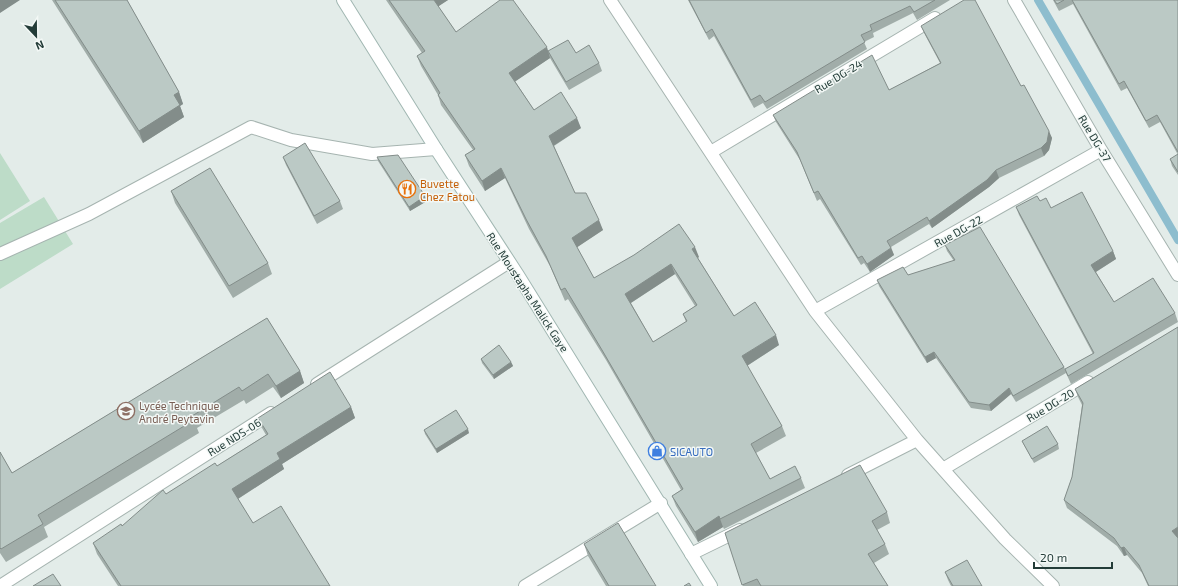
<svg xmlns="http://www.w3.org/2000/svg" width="1178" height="586" font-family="'Exo 2',sans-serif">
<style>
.green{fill:#bddcc8}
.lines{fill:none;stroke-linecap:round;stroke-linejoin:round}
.stream{stroke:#8dbdce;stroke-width:8}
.lane-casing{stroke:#a6b4b0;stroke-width:14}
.street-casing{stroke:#a6b4b0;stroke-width:14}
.secondary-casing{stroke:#a1b7b2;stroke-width:14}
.lane{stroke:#fff;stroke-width:12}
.street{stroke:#fff;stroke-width:12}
.secondary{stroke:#fff;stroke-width:12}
.wall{fill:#a1ada9;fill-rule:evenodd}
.shaded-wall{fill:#838d8a}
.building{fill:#bbc9c5;stroke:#838d8a;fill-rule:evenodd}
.labels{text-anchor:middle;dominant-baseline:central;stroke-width:3;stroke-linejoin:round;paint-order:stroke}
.street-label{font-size:11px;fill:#233c38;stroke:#f3f8f6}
.food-label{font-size:11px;fill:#c56008;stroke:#f3f8f6;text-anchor:start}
.education-label{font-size:11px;fill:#785e54;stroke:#f3f8f6;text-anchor:start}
.shop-label{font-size:11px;fill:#366cbe;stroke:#f3f8f6;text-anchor:start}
</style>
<rect width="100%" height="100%" fill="#e3ece9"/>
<path class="green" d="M 0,153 L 30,201 L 0,220 Z
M 44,197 L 73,244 L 0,289 L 0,223 Z"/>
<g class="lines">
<path class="stream" d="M 1038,0 L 1178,240"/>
<defs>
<path id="lane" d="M 0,254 L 89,214 L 251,127 L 291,140 L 372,154 L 436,149"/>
<path id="street" d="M 610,0 L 815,311 L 917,440 L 1005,539 L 1053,586
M 1014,0 L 1101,150 L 1178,275
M 711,152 L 935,18
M 815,311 L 1101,150
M 317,384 L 509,262
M 943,469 L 1088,382
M 848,475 L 917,440
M 691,554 L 740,530
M 0,586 L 271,413
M 525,586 L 661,503"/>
<path id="secondary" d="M 343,0 L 436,149 L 518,275 L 711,586"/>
</defs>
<use href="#lane" class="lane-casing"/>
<use href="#street" class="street-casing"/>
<use href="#secondary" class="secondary-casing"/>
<use href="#lane" class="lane"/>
<use href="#street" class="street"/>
<use href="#secondary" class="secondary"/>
</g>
<path class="wall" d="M 52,0 L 127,0 L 179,92 L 183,104 L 180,106 L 184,117 L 143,143 Z
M 386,0 L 448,0 L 438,6 L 456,32 L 548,51 L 576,53 L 599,63 L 602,71 L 569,90 L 550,58 L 515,81 L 534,110 L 581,128 L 554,146 L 575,193 L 603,230 L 577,247 L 594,278 L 699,257 L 698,258 L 734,316 L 779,345 L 747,366 L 782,426 L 786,436 L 756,453 L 770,479 L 801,478 L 805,488 L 724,529 L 723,527 L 698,542 L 676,506 L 672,496 L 681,490 L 606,360 L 568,299 L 565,301 L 550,266 L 529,229 L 505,178 L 485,191 L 469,166 L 465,155 L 473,150 L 441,105 L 438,95 L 421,66 L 417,56 L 422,53 ZM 675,274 L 695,306 L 683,314 L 686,322 L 653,342 L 631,303 Z
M 688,0 L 950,0 L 917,20 L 913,13 L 873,33 L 874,37 L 864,42 L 867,49 L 767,109 L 763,103 L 754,108 L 714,36 L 709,40 Z
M 1053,0 L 1178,0 L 1178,175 L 1172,166 L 1170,159 L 1178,155 L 1160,122 L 1149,128 L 1127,88 L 1121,91 L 1073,4 L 1059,11 Z
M 921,26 L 1021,86 L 1052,138 L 1049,150 L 1044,156 L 999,178 L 989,187 L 932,228 L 929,224 L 891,247 L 894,255 L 870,272 L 864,263 L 861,265 L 820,199 L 817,201 L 800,160 L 776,122 L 773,115 L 889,90 L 940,63 L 924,33 Z
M 283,157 L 340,201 L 343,209 L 317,224 L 286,165 Z
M 377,157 L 427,201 L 410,211 L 378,161 Z
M 171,191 L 268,263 L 272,274 L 233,298 L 175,203 Z
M 1040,201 L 1051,208 L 1113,251 L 1116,259 L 1096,272 L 1114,302 L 1175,313 L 1178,322 L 1071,384 L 1066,373 L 1016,402 L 1011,394 L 991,411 L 971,408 L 936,358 L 927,363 L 879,286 L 877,280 L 908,275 L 954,261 L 947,251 L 945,245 L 1064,367 L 1065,369 L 1093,354 L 1019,215 L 1016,207 Z
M 267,318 L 300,371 L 304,383 L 281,398 L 273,387 L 246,404 L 244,400 L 197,428 L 199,433 L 44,527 L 48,537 L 6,562 L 0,553 L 0,452 L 12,473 Z
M 1178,327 L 1178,537 L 1177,537 L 1178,586 L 1148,586 L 1142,573 L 1127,555 L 1124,556 L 1117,546 L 1067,508 L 1064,500 L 1072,477 L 1082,405 L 1078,397 L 1075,389 Z
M 481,359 L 511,362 L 513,366 L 494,379 L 482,363 Z
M 351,407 L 355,418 L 282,464 L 284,469 L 238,499 L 253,523 L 330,586 L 118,586 L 97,554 L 93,543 L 122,526 L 166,494 L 217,466 L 266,435 L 262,428 L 258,418 Z
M 424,430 L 469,433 L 437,453 L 425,434 Z
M 1022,441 L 1058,444 L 1059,449 L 1034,463 L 1024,445 Z
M 887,512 L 890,523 L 877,530 L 885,544 L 889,554 L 874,563 L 888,586 L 743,586 L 725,533 Z
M 584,544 L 656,586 L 606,586 L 588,556 Z
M 945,572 L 982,586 L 951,586 L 948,580 Z"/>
<path class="shaded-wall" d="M 0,0 L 20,0 L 0,13 Z
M 433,0 L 448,0 L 436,8 Z
M 547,47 L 550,58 L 513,83 L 509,73 Z
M 179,92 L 183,104 L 180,106 L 184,117 L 143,143 L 139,131 L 174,95 Z
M 577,118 L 581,128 L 553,146 L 549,136 Z
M 1049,131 L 1052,138 L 1049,150 L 1044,156 L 1041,148 Z
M 501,168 L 505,178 L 485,191 L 482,181 Z
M 996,170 L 999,178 L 989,187 L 932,228 L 929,221 Z
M 425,196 L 427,201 L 410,211 L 409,207 Z
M 599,220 L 603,230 L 576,248 L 572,238 Z
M 695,247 L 699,257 L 696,259 L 692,249 Z
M 891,248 L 894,255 L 870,272 L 867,264 Z
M 1113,251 L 1116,259 L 1094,273 L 1091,265 Z
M 671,264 L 675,274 L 629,304 L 625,294 Z
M 776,335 L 779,345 L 745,367 L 742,356 Z
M 934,352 L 936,358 L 927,363 L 925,357 Z
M 511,362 L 513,366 L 494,379 L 493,375 Z
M 300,371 L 304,383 L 281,398 L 276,386 Z
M 1009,388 L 1011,394 L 991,411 L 989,405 Z
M 351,407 L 355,418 L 282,464 L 284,469 L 236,500 L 232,489 L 277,453 Z
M 468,429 L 469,433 L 437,453 L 436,449 Z
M 719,516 L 723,527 L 698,542 L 695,532 Z
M 1178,527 L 1178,537 L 1175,539 L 1172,531 Z
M 1124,547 L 1127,555 L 1124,556 L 1121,548 Z"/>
<path class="building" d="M 55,0 L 127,0 L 179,92 L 174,95 L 180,105 L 139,131 Z
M 389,0 L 434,0 L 456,32 L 500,0 L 513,0 L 547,47 L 509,73 L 534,110 L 561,92 L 577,118 L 549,136 L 575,193 L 586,193 L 599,220 L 572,238 L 594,278 L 634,255 L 679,224 L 695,247 L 692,249 L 734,316 L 755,302 L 776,335 L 742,356 L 782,426 L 751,444 L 770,479 L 795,466 L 801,478 L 720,519 L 719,516 L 695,532 L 672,496 L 683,489 L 602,350 L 565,288 L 561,290 L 546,256 L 526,219 L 501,168 L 482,181 L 465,155 L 475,149 L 438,95 L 440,93 L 417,56 L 425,51 ZM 671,264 L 697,305 L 683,314 L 687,321 L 653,342 L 625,294 Z
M 689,0 L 935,0 L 914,12 L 910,6 L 870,25 L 872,30 L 861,35 L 865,42 L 765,102 L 760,95 L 751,100 L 712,29 L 706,33 Z
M 964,0 L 975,0 L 1021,86 L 1024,85 L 1049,131 L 1047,142 L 1041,148 L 996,170 L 987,180 L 929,221 L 927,217 L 887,241 L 891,248 L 867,264 L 862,256 L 858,258 L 818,191 L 814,193 L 797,152 L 773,115 L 872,55 L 889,90 L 941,63 L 921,26 Z
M 1054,0 L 1064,0 L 1057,4 Z
M 1072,0 L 1178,0 L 1178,152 L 1157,115 L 1146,121 L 1124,81 L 1119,84 Z
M 568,40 L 576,53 L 589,45 L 599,63 L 566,82 L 548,51 Z
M 305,143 L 340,201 L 314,216 L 283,157 Z
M 1178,154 L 1178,172 L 1170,159 Z
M 398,155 L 425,196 L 409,207 L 377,157 Z
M 210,168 L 268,263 L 229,286 L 171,191 Z
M 1082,192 L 1113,251 L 1091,265 L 1114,302 L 1153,278 L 1175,313 L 1068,376 L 1065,369 L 1094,353 L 1016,207 L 1037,196 L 1040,201 L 1046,198 L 1051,208 Z
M 980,227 L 1064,367 L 1013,396 L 1009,388 L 989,405 L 969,402 L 934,352 L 925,357 L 877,280 L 903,267 L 908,275 L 955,260 L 945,245 Z
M 267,318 L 300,371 L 276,386 L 268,374 L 242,391 L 239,387 L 192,416 L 194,420 L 38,515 L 43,524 L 1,549 L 0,548 L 0,452 L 12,473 Z
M 1178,327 L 1178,527 L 1172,531 L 1178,538 L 1178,586 L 1149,586 L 1139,565 L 1124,547 L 1121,548 L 1114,538 L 1064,500 L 1072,477 L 1083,403 L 1075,389 Z
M 499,345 L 511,362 L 493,375 L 481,359 Z
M 330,372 L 351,407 L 277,453 L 280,459 L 232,489 L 253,523 L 281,506 L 330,586 L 121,586 L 93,543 L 121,524 L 122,526 L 163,490 L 166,494 L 215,463 L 217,466 L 268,434 L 258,418 Z
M 456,410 L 468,429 L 436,449 L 424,430 Z
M 1047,426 L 1058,444 L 1032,459 L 1022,441 Z
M 860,465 L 887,512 L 872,521 L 885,544 L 868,554 L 888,586 L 761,586 L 757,579 L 742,585 L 725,533 Z
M 618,523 L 656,586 L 609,586 L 584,544 Z
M 967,560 L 982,586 L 953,586 L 945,572 Z
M 53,574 L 61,586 L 33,586 Z
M 689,583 L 691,586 L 684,586 Z"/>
<defs>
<symbol id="restaurant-ring" viewBox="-11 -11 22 22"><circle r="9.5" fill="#f3f8f6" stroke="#e8710a" stroke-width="1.5"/><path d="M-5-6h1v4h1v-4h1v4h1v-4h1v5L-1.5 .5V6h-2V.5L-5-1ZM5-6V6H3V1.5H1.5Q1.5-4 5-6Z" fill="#e8710a"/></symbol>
<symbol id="school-ring" viewBox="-11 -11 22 22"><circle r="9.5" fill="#f3f8f6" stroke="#8d6e63" stroke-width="1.5"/><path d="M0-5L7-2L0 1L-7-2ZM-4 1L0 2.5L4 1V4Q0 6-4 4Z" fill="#8d6e63"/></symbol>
<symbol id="shop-ring" viewBox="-11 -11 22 22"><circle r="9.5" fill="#f3f8f6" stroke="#3f7fe0" stroke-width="1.5"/><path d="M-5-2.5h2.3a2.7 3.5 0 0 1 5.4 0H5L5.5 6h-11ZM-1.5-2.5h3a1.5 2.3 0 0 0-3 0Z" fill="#3f7fe0"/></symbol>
</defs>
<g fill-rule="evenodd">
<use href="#restaurant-ring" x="397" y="179" width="20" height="20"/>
<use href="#school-ring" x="116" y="401" width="20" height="20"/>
<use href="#shop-ring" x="647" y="441" width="20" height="20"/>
</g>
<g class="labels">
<g class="street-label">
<text transform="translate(838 76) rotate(-31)">Rue DG-24</text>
<text transform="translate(1095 138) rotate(59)">Rue DG-37</text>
<text transform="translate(958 231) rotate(-29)">Rue DG-22</text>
<text transform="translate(528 292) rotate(57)">Rue Moustapha Malick Gaye</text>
<text transform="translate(1050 405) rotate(-31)">Rue DG-20</text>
<text transform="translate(234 437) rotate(-32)">Rue NDS-06</text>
</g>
<g class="food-label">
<text x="420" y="183">Buvette<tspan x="420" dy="13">Chez Fatou</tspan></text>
</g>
<g class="education-label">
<text x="139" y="405">Lycée Technique<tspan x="139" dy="13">André Peytavin</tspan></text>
</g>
<g class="shop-label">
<text x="670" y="451">SICAUTO</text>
</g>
</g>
<g transform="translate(36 36) rotate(158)" stroke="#f3f8f6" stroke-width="3" paint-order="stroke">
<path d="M0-3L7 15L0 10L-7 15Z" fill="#233c38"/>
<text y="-6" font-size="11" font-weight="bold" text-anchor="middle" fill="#233c38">N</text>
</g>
<path d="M1034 562v6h78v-6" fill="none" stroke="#233c38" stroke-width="2"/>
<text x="1040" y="562" font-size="12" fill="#233c38" stroke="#f3f8f6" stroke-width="3" paint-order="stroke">20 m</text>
</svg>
